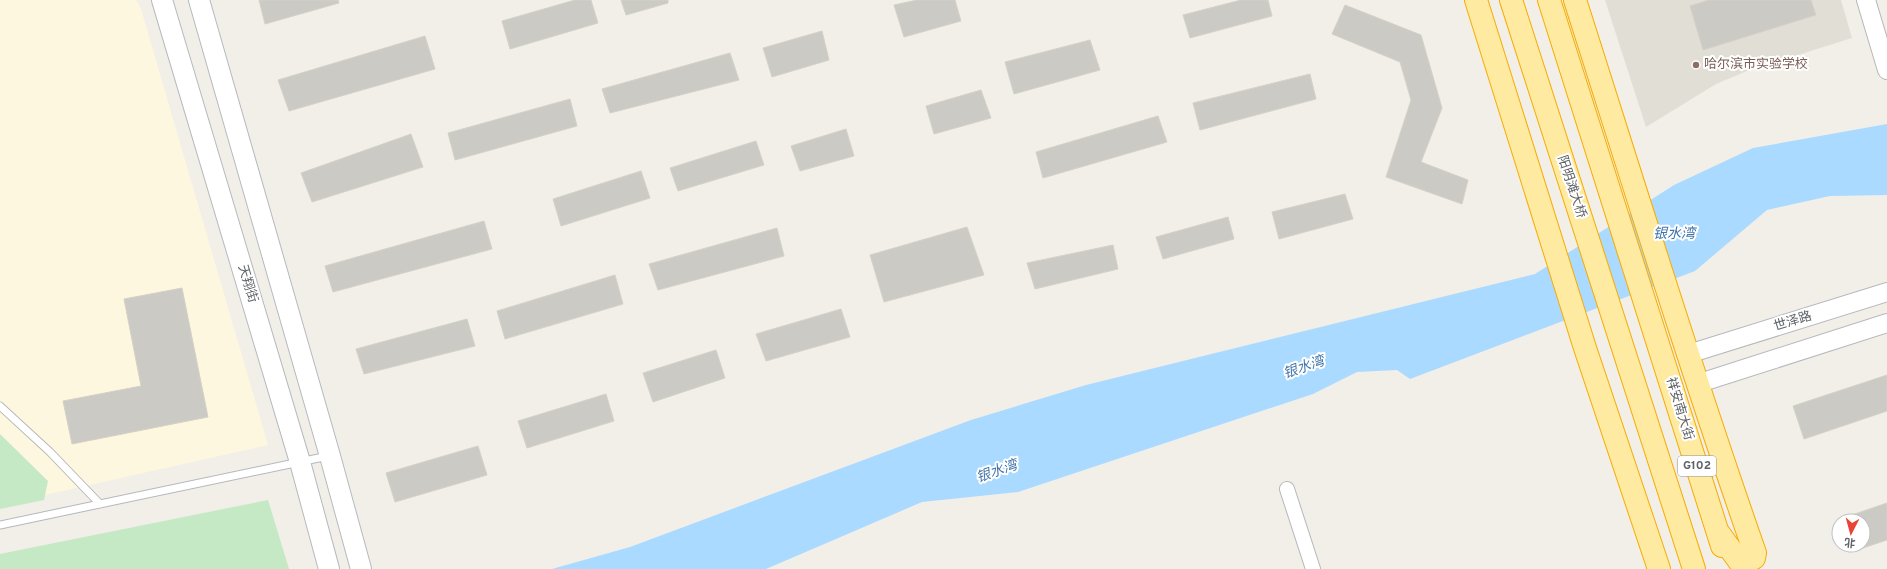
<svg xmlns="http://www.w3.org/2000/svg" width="1887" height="569" font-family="Overpass,'Noto Sans SC',sans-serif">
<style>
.commercial{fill:#fef7e0}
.education{fill:#e1ded6}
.green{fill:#c5e8c5}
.water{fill:#aadaff}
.building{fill:#cccac5;stroke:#d6d1c6}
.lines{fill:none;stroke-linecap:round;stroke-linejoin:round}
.service-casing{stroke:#b5b8bc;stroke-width:9}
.minor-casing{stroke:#b5b8bc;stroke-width:16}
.tertiary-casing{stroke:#b5b8bc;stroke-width:20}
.secondary-casing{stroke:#b6babf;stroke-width:22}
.trunk-casing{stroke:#f9ab00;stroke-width:24}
.service{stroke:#fff;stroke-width:7}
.minor{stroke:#fff;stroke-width:14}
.tertiary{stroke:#fff;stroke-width:18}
.secondary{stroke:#fff;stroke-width:20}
.trunk{stroke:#feeaa1;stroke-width:22}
.education-dot{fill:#8d6e63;stroke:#fff;stroke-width:1.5}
.labels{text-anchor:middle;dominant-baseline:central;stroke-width:4;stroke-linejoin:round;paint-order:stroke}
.shield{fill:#fff;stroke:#8f9295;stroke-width:1}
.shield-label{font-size:12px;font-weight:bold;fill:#5f6368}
.education-label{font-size:13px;fill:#785e54;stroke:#fff;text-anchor:start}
.street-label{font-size:13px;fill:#5f6368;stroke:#fff}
.water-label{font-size:14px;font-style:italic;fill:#4174aa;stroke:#fff}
</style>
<rect width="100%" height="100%" fill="#f1efe8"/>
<path class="commercial" d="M 0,0 L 136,0 L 141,9 L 268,445 L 0,505 Z"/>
<path class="education" d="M 1605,0 L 1841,0 L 1852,38 L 1747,71 L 1716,84 L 1646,127 Z"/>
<path class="green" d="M 0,434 L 48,481 L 44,500 L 0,509 Z
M 268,500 L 289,569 L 0,569 L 0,554 Z"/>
<path class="water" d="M 1887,124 L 1887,195 L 1830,196 L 1767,210 L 1695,271 L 1410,379 L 1397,370 L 1357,372 L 1313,394 L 1018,492 L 922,502 L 766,569 L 552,569 L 630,547 L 971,420 L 1086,385 L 1535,274 L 1674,185 L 1753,148 Z"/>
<path class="building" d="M 259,0 L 338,0 L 339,3 L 265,24 Z
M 575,0 L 591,0 L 598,23 L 510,49 L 502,21 Z
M 621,0 L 668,0 L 668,3 L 626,15 Z
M 917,0 L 955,0 L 961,21 L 904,37 L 894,5 Z
M 1241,0 L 1268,0 L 1272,16 L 1190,38 L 1183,15 Z
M 1709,0 L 1811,0 L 1816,15 L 1703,50 L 1690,6 Z
M 1345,5 L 1421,35 L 1442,108 L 1421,162 L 1468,180 L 1462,204 L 1386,177 L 1411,100 L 1400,62 L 1332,34 Z
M 822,31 L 829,60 L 772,77 L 763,48 Z
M 425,36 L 435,69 L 289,111 L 278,80 Z
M 1090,40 L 1100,70 L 1014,94 L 1005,62 Z
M 730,53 L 739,80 L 610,113 L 602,89 Z
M 1310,74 L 1316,99 L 1200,130 L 1193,103 Z
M 981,90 L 991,118 L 934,134 L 926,106 Z
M 570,99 L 577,126 L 455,160 L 448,133 Z
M 1158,116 L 1167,142 L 1043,178 L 1036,152 Z
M 846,129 L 854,156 L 800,171 L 791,146 Z
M 411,134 L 423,167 L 312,202 L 301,173 Z
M 756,141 L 764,165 L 678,191 L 670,168 Z
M 641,171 L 650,198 L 561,226 L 553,199 Z
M 1345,194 L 1353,219 L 1279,239 L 1272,212 Z
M 1228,217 L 1234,239 L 1163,259 L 1156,237 Z
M 484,221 L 492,249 L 333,292 L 325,266 Z
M 967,227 L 984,275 L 884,302 L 870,255 Z
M 777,228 L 784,256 L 658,290 L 649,264 Z
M 1113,245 L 1118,269 L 1035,289 L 1027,263 Z
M 615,275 L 623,304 L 505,339 L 497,311 Z
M 182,288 L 208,417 L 72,444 L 63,401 L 141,386 L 124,299 Z
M 841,309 L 850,337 L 766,361 L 756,334 Z
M 467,319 L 475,346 L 364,374 L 356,349 Z
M 716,350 L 725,378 L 653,402 L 643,373 Z
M 1887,375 L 1887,411 L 1804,439 L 1793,406 Z
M 606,394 L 614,421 L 527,448 L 518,421 Z
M 478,446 L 487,475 L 395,502 L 386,473 Z
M 1887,503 L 1887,540 L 1863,548 L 1863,521 L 1840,521 L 1840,519 Z"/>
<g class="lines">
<defs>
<path id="service" d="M 0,406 L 50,452 L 100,504
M 0,525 L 328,456"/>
<path id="minor" d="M 1287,489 L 1313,569"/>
<path id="tertiary" d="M 1866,0 L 1887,70
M 1698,351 L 1887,292
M 1709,380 L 1887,323"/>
<path id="secondary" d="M 162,0 L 300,462 L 329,569
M 199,0 L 330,456 L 361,569"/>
<path id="trunk" d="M 1476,0 L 1585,348 L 1659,569
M 1511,0 L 1694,569
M 1549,0 L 1722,546
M 1575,0 C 1634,185 1691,370 1755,553 L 1754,558 L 1747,562 L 1739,561 L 1718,532"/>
</defs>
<use href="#service" class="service-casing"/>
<use href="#minor" class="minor-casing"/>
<use href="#tertiary" class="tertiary-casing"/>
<use href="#secondary" class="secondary-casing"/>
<use href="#trunk" class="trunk-casing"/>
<use href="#service" class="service"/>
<use href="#minor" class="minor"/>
<use href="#tertiary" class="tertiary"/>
<use href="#secondary" class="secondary"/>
<use href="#trunk" class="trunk"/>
</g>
<circle class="education-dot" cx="1696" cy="65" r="4"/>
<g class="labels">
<rect class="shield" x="1678" y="456" width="38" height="20" rx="3"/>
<g class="shield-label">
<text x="1697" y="466">G102</text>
</g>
<g class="education-label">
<text x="1704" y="65">哈尔滨市实验学校</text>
</g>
<g class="street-label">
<text transform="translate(1571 187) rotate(72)">阳明滩大桥</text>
<text transform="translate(247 284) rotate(73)">天翔街</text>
<text transform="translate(1793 322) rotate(-17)">世泽路</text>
<text transform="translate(1679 409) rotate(73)">祥安南大街</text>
</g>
<g class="water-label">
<text x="1674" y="234">银水湾</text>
<text transform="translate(1304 368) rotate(-19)">银水湾</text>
<text transform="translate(997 472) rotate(-19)">银水湾</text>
</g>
</g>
<g transform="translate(1851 533) rotate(186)"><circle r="19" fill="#ffffff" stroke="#bfc1c3"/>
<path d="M0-3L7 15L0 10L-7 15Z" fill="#ea4335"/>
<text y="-6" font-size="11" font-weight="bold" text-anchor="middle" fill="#5f6368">北</text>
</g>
</svg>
